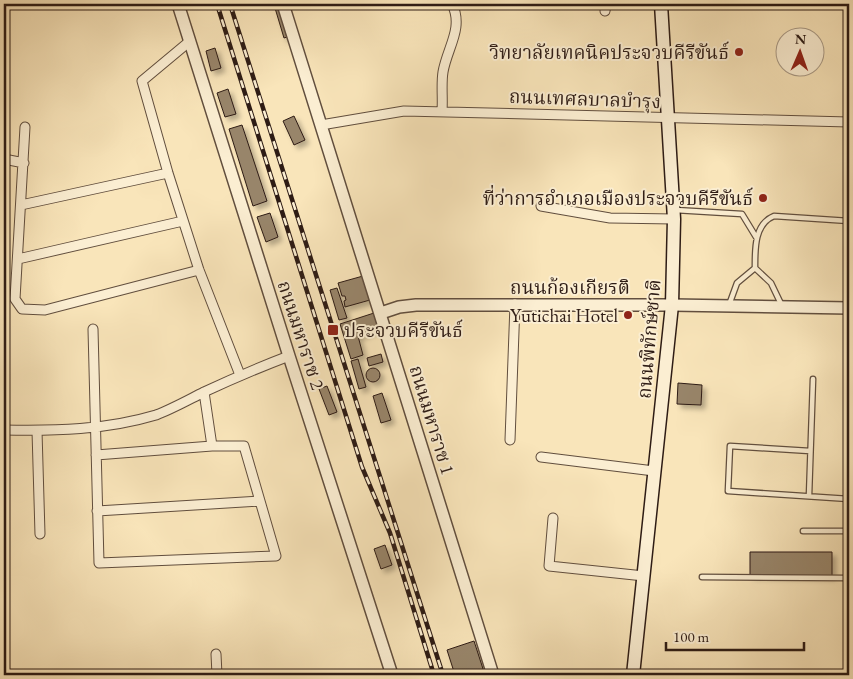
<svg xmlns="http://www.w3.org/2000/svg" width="853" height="679" font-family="'EB Garamond','Noto Serif Thai',serif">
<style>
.building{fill:#98856b;stroke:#2e1c15;filter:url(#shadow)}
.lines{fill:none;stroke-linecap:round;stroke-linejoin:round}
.service-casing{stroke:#614e3e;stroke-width:7}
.minor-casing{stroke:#614e3e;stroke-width:11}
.tertiary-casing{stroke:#614e3e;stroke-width:14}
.secondary-casing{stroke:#2e1c15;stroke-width:15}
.service{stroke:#fbeed2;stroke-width:4.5}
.minor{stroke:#fbeed2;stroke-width:9}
.tertiary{stroke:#fbeed2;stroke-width:11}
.secondary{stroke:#fbeed2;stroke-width:12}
.rail-casing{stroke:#2e1c15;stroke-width:4.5}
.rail{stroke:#fbeed2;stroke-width:2.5;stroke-dasharray:8;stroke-linecap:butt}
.poi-dot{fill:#8f2418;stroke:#fbeed2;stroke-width:2}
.labels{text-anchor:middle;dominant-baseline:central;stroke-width:4;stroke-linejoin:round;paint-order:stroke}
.poi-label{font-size:19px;fill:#2e1c15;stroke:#fbeed2;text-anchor:end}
.street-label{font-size:19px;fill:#2e1c15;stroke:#fbeed2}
</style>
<defs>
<filter id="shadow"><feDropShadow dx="4" dy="4" stdDeviation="2.5" flood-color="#0004"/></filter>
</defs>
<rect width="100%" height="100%" fill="#f9e5ba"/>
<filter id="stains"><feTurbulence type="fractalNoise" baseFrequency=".004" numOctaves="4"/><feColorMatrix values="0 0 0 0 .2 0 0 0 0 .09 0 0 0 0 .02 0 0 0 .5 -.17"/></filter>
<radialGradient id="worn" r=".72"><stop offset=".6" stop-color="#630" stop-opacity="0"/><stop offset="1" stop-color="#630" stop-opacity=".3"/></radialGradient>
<path class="building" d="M 278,7 L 287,37 L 284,38 L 275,8 Z
M 215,48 L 221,68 L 211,71 L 206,51 Z
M 228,89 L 236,114 L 225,117 L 217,93 Z
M 294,116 L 305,140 L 294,145 L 283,121 Z
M 242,125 L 267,201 L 253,206 L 229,129 Z
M 270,213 L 278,237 L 266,242 L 257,217 Z
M 363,276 L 370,300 L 345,307 L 344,301 L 346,300 L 345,296 L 342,296 L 338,283 Z
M 337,288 L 347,318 L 339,320 L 330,290 Z
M 374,313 L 379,328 L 358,336 L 363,355 L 351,359 L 340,324 Z
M 381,354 L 383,362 L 369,366 L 367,358 Z
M 358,359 L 366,387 L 359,389 L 351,361 Z
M366 375a7 7 0 1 1 14 0a7 7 0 1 1-14 0Z
M 678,383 L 702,385 L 701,405 L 677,404 Z
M 327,386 L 337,412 L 329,415 L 319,389 Z
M 382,393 L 391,420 L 381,423 L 373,396 Z
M 385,545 L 392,565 L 381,569 L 374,549 Z
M 750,552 L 832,552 L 832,576 L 750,575 Z
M 474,641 L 485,675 L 455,675 L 447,650 Z"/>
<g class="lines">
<defs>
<path id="service" d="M 675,210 L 742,214 L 756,237
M 755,268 L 771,283 L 782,306
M 729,305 L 737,283 L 755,268 C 755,250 754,224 774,216 L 849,221
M 810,451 L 730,446 L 728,491 L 849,499
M 809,496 L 813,379
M 803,531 L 849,531
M 702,577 L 849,578"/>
<path id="minor" d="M 605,11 L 606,4
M 190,41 L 142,81 L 168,173 L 199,270 L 240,375
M 442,111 C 443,99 441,84 443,72 C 447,48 464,28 452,4
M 321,125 L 404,111 L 849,122
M 25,127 L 15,299 L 22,309 L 45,310 L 199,270
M 4,159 L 24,163
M 21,205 L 168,173
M 541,206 L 610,218 L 674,219
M 18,259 L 183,221
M 93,329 L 99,563 L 276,556 L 244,446 L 212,446
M 4,430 C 55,431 106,430 156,415 C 172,409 188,400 204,392 C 232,379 260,367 289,356
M 37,431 L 40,534
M 510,440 L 515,304
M 96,455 L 212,446 L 204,392
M 541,457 L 654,471
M 97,511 L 260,501
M 553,518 L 549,566 L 644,576
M 216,654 L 217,675
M 217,675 L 306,675"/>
<path id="tertiary" d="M 178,4 L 289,356 L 392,675
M 283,4 L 493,675
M 381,313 L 399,307 L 416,305 L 672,305 L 849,308"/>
<path id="secondary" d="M 633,675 L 672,305 L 674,219 L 661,4"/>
</defs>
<use href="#service" class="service-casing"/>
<use href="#minor" class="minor-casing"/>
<use href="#tertiary" class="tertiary-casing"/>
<use href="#secondary" class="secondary-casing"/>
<use href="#service" class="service"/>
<use href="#minor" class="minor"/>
<use href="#tertiary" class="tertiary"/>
<use href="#secondary" class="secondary"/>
<defs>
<path id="rail" d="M 217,4 L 362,467 L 390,533 L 434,675
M 230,4 L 443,675"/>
</defs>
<use href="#rail" class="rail-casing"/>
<use href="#rail" class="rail"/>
</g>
<g class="poi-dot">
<circle cx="739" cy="52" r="5"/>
<circle cx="763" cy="198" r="5"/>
<circle cx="628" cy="315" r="5"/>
<rect x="327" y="324" width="12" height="12" rx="2.5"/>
</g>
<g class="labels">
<g class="poi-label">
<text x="729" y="52">วิทยาลัยเทคนิคประจวบคีรีขันธ์</text>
<text x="753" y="198">ที่ว่าการอำเภอเมืองประจวบคีรีขันธ์</text>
<text x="618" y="315">Yutichai Hotel</text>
<text x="344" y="330" text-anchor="start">ประจวบคีรีขันธ์</text>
</g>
<g class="street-label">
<text transform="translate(585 99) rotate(2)">ถนนเทศลบาลบำรุง</text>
<text x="570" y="287">ถนนก้องเกียรติ</text>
<text transform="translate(301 335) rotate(72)">ถนนมหาราช 2</text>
<text transform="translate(649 339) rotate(-85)">ถนนพิทักษ์ชาติ</text>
<text transform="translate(432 420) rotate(73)">ถนนมหาราช 1</text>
</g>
</g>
<rect width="853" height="679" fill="none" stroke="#f9e5ba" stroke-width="20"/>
<rect x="5" y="5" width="843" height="669" fill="none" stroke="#2e1c15" stroke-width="2.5"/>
<rect x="10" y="10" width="833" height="659" fill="none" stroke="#2e1c15"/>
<g transform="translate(800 52) rotate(2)"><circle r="24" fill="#fbeed2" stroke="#a99a86"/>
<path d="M0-4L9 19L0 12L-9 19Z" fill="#8f2418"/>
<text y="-8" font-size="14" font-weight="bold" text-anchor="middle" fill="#2e1c15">N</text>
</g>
<path d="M666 642v8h138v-8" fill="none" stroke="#2e1c15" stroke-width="2.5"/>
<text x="673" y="642" font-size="15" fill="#2e1c15" stroke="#fbeed2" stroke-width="4" paint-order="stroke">100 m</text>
<rect width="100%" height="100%" filter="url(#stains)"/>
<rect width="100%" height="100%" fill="url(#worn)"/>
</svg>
